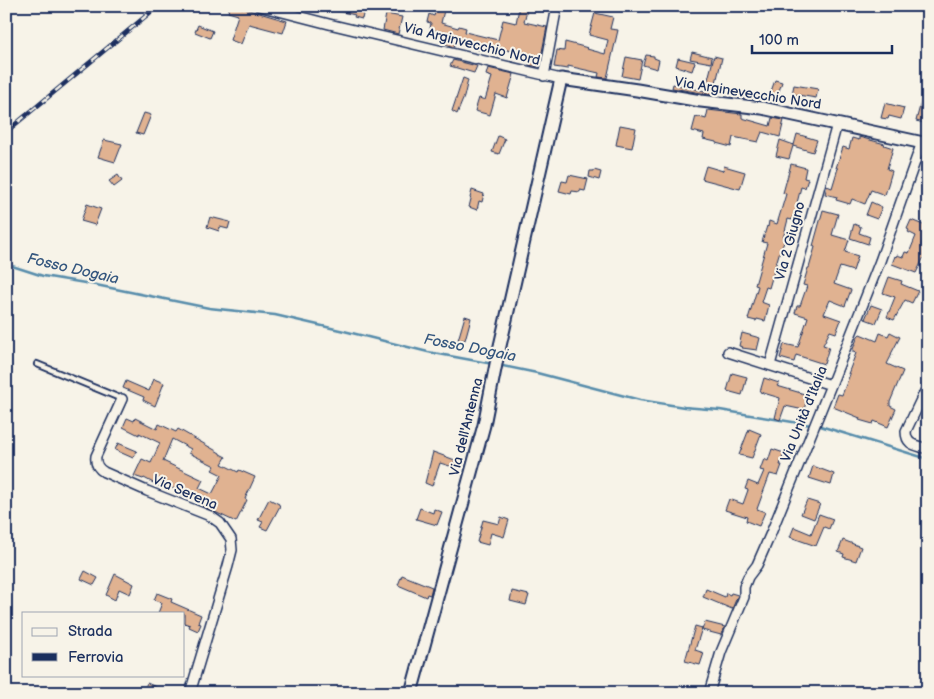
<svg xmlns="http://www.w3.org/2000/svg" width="934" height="699" font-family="'Balsamiq Sans',sans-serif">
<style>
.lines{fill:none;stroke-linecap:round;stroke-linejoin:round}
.stream{stroke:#578cab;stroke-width:2.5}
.building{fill:#e0b291;stroke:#1b2f5e;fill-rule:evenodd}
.lane-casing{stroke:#1b2f5e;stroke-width:8}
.street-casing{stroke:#1b2f5e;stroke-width:12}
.secondary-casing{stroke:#1b2f5e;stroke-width:15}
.lane{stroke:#f7f3e8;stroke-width:4.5}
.street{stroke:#f7f3e8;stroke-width:9}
.secondary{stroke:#f7f3e8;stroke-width:11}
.rail-casing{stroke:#1b2f5e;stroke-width:4.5}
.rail{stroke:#f7f3e8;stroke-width:2.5;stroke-dasharray:8;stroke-linecap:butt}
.labels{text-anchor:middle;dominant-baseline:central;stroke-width:4;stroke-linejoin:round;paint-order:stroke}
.street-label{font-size:14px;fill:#1b2f5e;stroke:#f7f3e8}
.water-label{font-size:15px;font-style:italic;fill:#34567e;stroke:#f7f3e8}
</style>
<rect width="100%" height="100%" fill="#f7f3e8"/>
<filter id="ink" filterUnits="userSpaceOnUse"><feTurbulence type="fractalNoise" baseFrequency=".02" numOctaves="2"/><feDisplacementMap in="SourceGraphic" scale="10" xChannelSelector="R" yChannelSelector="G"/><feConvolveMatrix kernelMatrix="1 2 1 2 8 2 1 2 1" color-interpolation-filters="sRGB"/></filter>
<g filter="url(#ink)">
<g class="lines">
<path class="stream" d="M 6,264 L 43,276 L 91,284 L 209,308 L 275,315 L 344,331 L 428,352 L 493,364
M 498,365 L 537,373 L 640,400 L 684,407 L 720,410 L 811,425
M 817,425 L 928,459"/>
</g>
<path class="building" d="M 230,6 L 235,6 L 287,21 L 283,33 L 249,24 L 241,44 L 230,40 L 238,15 L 228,12 Z
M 330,6 L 365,6 L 362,19 L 354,17 L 355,15 L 329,9 Z
M 437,6 L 445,6 L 441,23 L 458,28 L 459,26 L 466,28 L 465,32 L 498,40 L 503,20 L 516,23 L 519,8 L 527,10 L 524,22 L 547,27 L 539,67 L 529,65 L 531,59 L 527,58 L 528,55 L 523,54 L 507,50 L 506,51 L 495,48 L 494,52 L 484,48 L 484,50 L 480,48 L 479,50 L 472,48 L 473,47 L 455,42 L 454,47 L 442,43 L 445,33 L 430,29 L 431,23 L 427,22 L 429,14 L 434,16 Z
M 595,13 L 613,17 L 610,29 L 618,30 L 607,78 L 598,77 L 599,73 L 568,66 L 568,69 L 554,67 L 557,50 L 564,51 L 565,42 L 588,48 L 587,49 L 605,54 L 608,40 L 589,35 Z
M 386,14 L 402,17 L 398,34 L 383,30 Z
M 198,25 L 213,31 L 210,38 L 195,32 Z
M 692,52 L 712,57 L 711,63 L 690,59 Z
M 646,55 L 654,56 L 654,58 L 659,60 L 657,69 L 643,65 Z
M 714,56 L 722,58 L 713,95 L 672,88 L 673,84 L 705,91 Z
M 626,57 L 642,60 L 638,79 L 622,76 Z
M 678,58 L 695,62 L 692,71 L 676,66 Z
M 453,60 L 477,66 L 474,73 L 450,66 Z
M 488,68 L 514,74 L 507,98 L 496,94 L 490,115 L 475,111 L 479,98 L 485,100 L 492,77 L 486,75 Z
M 463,78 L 468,80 L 464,97 L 457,114 L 452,111 Z
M 775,80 L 782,82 L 775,103 L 768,100 Z
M 794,85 L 818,89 L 816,98 L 792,94 Z
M 925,87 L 928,87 L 928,124 L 916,121 Z
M 885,103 L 904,108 L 901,119 L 889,116 L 888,119 L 881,118 Z
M 708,110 L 742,114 L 742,118 L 770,126 L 772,118 L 784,120 L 780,137 L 762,132 L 758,142 L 733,137 L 731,147 L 716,143 L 716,142 L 703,139 L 704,134 L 692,131 L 696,116 L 706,119 Z
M 144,113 L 151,115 L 143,135 L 136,133 Z
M 620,125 L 636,128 L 632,148 L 616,145 Z
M 797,134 L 817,140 L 813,152 L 793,146 L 789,159 L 776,156 L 780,140 L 794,145 Z
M 498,136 L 505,139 L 499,154 L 492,152 Z
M 859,137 L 885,144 L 884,145 L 893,148 L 887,169 L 892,171 L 885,195 L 871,190 L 865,204 L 852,199 L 850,204 L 836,200 L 837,197 L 825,194 L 827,186 L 832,188 L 838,168 L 836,168 L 843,147 L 849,149 L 852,138 L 859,140 Z
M 104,140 L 122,144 L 115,162 L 98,157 Z
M 791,164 L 806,168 L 804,178 L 808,179 L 805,188 L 801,187 L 797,203 L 799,204 L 795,216 L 793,216 L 792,220 L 788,219 L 783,239 L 785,240 L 782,247 L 781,247 L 769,288 L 766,287 L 761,302 L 769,305 L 765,321 L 757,319 L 756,321 L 748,319 L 758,286 L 755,285 L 767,243 L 762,242 L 767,226 L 768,227 L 769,221 L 777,224 L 786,194 L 783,193 Z
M 706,166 L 723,171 L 724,166 L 745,172 L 740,189 L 702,179 Z
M 594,170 L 601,172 L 599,180 L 589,177 L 590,171 L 594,171 Z
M 118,175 L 122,181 L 114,187 L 109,181 Z
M 569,175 L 588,179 L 585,191 L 580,190 L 580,192 L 572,191 L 571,194 L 559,191 L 562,181 L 567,182 Z
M 472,190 L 484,194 L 482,202 L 479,201 L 477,210 L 469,207 L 471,199 L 470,198 Z
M 871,202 L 882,207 L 877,219 L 866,215 Z
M 87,204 L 101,209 L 95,225 L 81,221 Z
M 823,210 L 838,214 L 832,235 L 849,240 L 845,252 L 858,256 L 853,271 L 840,267 L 834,284 L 851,290 L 845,306 L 830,300 L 824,314 L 841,320 L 836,333 L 830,331 L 823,345 L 829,347 L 824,364 L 796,355 L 794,362 L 780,358 L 784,344 L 798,347 L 808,317 L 795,313 L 797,306 L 800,306 L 807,286 L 803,285 L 808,268 L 809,268 L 815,247 L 813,246 Z
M 210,217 L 230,222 L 228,229 L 220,227 L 219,231 L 207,227 Z
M 911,220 L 928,227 L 921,245 L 928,248 L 928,249 L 916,273 L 892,264 L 895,256 L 896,257 L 897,255 L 903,257 L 905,252 L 909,253 L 916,236 L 908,232 L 909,230 L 907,229 Z
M 854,224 L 861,227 L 859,233 L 870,237 L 868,244 L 850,238 Z
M 889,277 L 902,281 L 901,284 L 918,291 L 912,303 L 905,300 L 894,320 L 887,317 L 895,297 L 883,293 Z
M 871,305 L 882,309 L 876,323 L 865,319 Z
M 465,316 L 471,318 L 465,340 L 458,340 Z
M 890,332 L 900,337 L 891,354 L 892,354 L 887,364 L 903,371 L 890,402 L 890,406 L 896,409 L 888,427 L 874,421 L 873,424 L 859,420 L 860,418 L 833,407 L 838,394 L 842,395 L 850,374 L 848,374 L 856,353 L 853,352 L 853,349 L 858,336 L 860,334 L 877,341 L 880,333 L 888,336 Z
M 742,333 L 760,338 L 757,350 L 742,348 L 743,347 L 739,346 Z
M 732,373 L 747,377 L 742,395 L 727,391 Z
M 764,378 L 779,383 L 777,386 L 808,395 L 804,410 L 785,406 L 780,420 L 775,418 L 780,398 L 760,392 Z
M 154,379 L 164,383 L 155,406 L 143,400 L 144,397 L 123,388 L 126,381 L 149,391 Z
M 127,418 L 134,421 L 135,418 L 157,429 L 159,424 L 176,432 L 178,429 L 220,453 L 220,454 L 226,457 L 222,464 L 238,472 L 239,470 L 255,477 L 245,499 L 247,500 L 236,522 L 200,505 L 202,501 L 187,493 L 185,496 L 178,493 L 179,491 L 165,485 L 163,488 L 144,478 L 143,479 L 134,476 L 142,459 L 151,463 L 160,443 L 139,433 L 139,435 L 123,427 ZM 172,439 L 191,449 L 189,453 L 215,466 L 212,470 L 222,475 L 212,494 L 199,488 L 203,480 L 163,461 Z
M 749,429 L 761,434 L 752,458 L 739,455 Z
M 118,443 L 137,451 L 133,458 L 115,450 Z
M 772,449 L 784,453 L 780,465 L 782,465 L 778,476 L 770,474 L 757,509 L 765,512 L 759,526 L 746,521 L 747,517 L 725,510 L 729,499 L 743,504 L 748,490 L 745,489 L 748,481 L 758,485 L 764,471 L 760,470 L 764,459 L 768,461 Z
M 433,452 L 455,460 L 453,467 L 440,463 L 432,486 L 425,483 Z
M 813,466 L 834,474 L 831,485 L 809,478 Z
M 269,499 L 279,504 L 279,505 L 280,506 L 267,530 L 260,527 L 263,522 L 258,520 Z
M 807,500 L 820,504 L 814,519 L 801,514 Z
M 420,508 L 433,513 L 434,509 L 442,512 L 437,525 L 416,519 Z
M 819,514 L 833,519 L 829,529 L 824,527 L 816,546 L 790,537 L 794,527 L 811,534 Z
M 501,517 L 509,520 L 504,537 L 491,533 L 488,545 L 477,542 L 483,520 L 499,524 Z
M 843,540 L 861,547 L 856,561 L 843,557 L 844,554 L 838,552 Z
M 85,571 L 98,578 L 94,585 L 81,579 Z
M 115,574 L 134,584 L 130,594 L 119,589 L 115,600 L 106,595 Z
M 402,575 L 432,587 L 430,595 L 427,594 L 426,597 L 398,585 Z
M 706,589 L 725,597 L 726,593 L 730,595 L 731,593 L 738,595 L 732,609 L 703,597 Z
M 512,591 L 529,595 L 526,605 L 510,601 Z
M 157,593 L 172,599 L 171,602 L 201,615 L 198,623 L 201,624 L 198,631 L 189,627 L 190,625 L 184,623 L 184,613 L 158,613 L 162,603 L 154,600 Z
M 705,622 L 725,627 L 721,635 L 702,630 Z
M 695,626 L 702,628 L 695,650 L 704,653 L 700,665 L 685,661 Z
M 147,683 L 167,692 L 167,693 L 142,693 Z"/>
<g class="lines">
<defs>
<path id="lane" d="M 37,364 L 122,399"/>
<path id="street" d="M 259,6 L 329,24 L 561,79
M 544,76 L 557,6
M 728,352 L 831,385
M 770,365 L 837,124
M 928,385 L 906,431 C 906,446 916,445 928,449
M 122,399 L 96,456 C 95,463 97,468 104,472 L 147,491 L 210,516 L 220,523 L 231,539 L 232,550 L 228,566 L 190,693
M 709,693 L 721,652 L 744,597 L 744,587 L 748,577 L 757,565 L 771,533 L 831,385 L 880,261 L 922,142"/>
<path id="secondary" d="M 411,693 L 484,425 L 497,359 L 561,79 L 637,90 L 701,101 L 762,108 L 928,144"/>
</defs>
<use href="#lane" class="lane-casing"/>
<use href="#street" class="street-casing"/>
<use href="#secondary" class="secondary-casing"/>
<use href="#lane" class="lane"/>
<use href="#street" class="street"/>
<use href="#secondary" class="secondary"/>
<defs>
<path id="rail" d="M 6,132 L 158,6"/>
</defs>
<use href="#rail" class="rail-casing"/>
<use href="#rail" class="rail"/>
</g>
</g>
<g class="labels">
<g class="street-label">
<text transform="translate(472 44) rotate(14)">Via Arginvecchio Nord</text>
<text transform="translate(748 93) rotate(9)">Via Arginevecchio Nord</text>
<text transform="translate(790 241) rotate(-75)">Via 2 Giugno</text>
<text transform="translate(804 414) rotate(-68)">Via Unità d'Italia</text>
<text transform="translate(466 427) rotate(-76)">Via dell'Antenna</text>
<text transform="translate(185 492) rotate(23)">Via Serena</text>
</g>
<g class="water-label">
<text transform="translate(73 269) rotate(13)">Fosso Dogaia</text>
<text transform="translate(470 348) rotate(11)">Fosso Dogaia</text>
</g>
</g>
<rect width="934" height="699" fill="none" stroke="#f7f3e8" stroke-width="25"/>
<rect x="12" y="12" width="909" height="674" fill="none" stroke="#1b2f5e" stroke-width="2" filter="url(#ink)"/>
<rect x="22" y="612" width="162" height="65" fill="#f7f3e8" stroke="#9fa5b1"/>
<rect x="32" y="628" width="25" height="8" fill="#f7f3e8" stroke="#9fa5b1"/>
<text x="68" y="636" font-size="15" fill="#1b2f5e">Strada</text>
<rect x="32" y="653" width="25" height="8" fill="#1b2f5e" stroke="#9fa5b1"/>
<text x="68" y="662" font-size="15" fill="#1b2f5e">Ferrovia</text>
<path d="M752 45v8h140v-8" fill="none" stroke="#1b2f5e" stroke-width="2.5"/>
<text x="759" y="45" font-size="15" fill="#1b2f5e" stroke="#f7f3e8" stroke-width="4" paint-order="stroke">100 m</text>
</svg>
